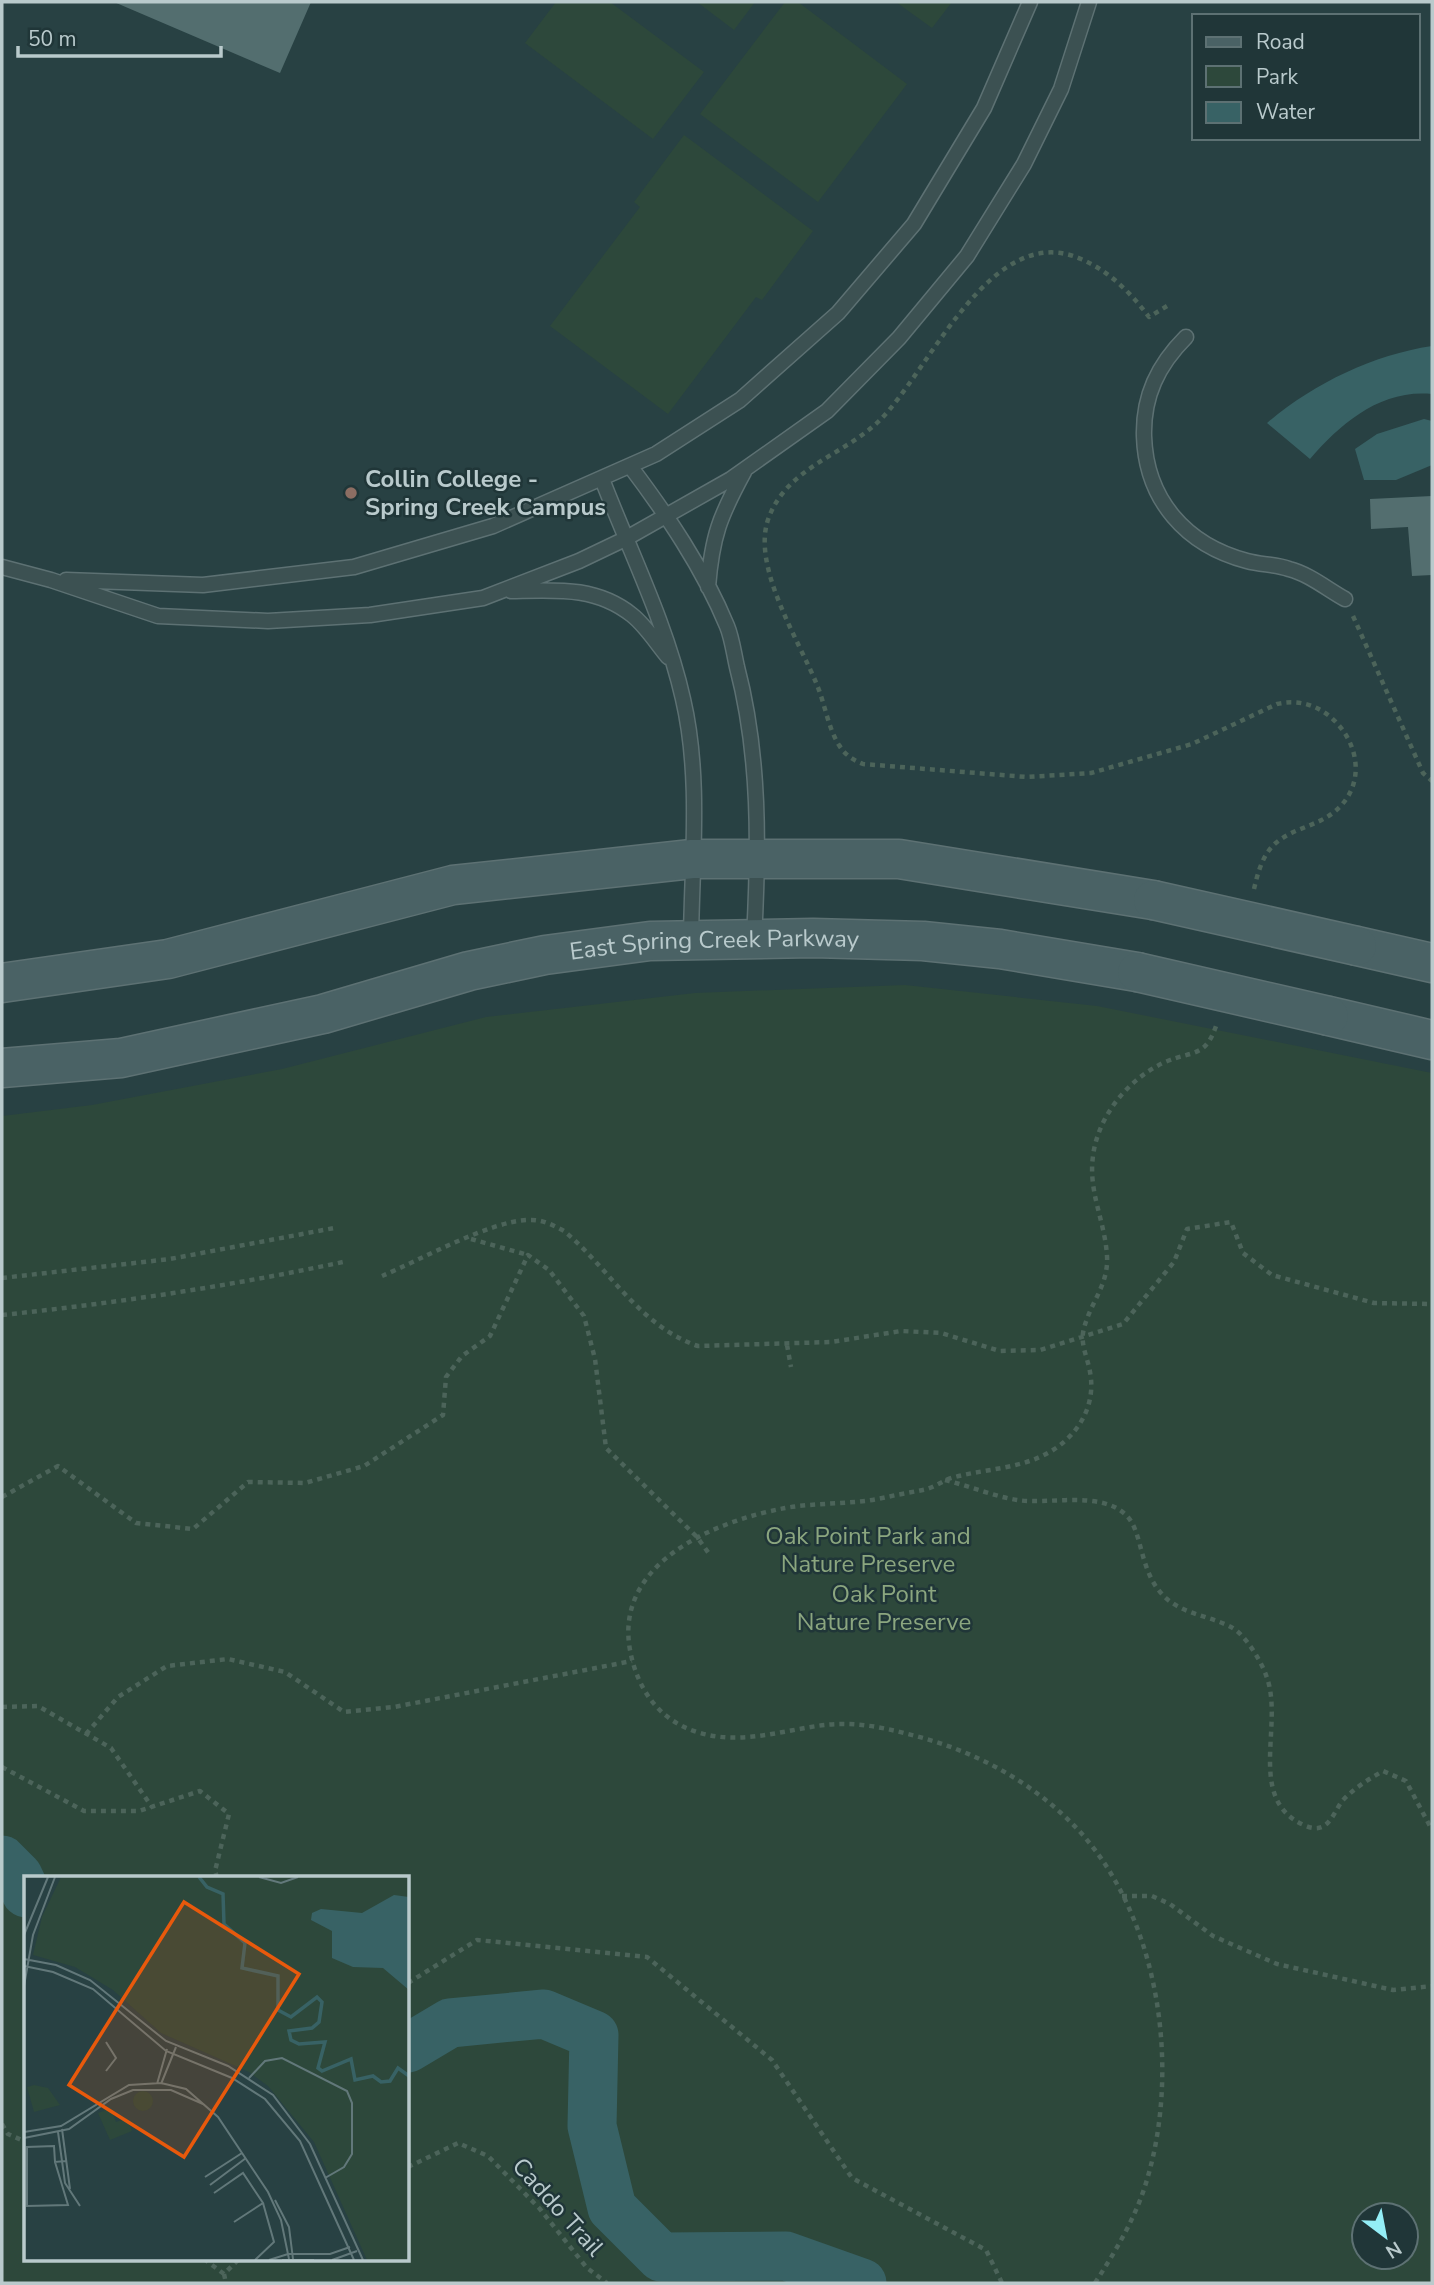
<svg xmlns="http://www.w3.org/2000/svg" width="1434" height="2285" font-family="'Nunito Sans',sans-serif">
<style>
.green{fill:#2d483b;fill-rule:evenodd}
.water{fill:#386265}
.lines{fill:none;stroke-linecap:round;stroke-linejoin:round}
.river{stroke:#386265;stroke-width:49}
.building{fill:#536e6f}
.lane-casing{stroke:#5d7173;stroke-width:17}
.secondary-casing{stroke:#5d7173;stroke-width:41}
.path{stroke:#4c645a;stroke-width:4.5;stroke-dasharray:5 5;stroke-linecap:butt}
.lane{stroke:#3c5152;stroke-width:14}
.secondary{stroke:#4a6265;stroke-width:38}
.secondary-bridge-casing{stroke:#5d7173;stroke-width:41;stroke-linecap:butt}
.secondary-bridge{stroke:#4a6265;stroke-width:38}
.education-dot{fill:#8d6e63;stroke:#203638;stroke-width:2.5}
.labels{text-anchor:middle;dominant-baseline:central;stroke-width:5;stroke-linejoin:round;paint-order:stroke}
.poi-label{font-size:24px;font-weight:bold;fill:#b9cacc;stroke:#203638;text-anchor:start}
.street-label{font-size:24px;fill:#b9cacc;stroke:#203638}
.park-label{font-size:24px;fill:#8ba67f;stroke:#203638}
.inset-river{fill:none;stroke:#386265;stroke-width:3.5}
.inset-road{fill:none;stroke:#62787a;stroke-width:2}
.view{fill:#e8590c;fill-opacity:0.15;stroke:#e8590c;stroke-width:3.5}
.inset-edge{fill:none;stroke:#b9cacc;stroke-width:3.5}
</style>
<rect width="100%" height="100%" fill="#284143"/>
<path class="green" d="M 556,2 L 610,2 L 704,72 L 653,139 L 525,43 Z
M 697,2 L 755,2 L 734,30 Z
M 785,2 L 798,2 L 907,84 L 818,202 L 700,114 Z
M 896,2 L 952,2 L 932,28 Z
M 684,135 L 813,231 L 762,300 L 756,297 L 668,414 L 550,326 L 640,207 L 634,202 Z
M 905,985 L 1097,1006 L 1432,1073 L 1432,2283 L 2,2283 L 2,1116 L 92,1105 L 282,1069 L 486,1017 L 695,993 ZM 26,1877 L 408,1877 L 408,2259 L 26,2259 ZM 1364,2215 L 1406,2215 L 1406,2257 L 1364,2257 Z"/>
<path class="water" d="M 1432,346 L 1432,394 C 1381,389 1341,423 1310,459 L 1267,423 C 1313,384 1372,355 1432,346 Z
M 1424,419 L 1432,421 L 1432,465 L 1396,480 L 1364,480 L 1355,449 L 1377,434 Z"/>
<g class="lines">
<path class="river" d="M 2,1860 L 18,1876 L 26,1893
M 408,2048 L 450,2023 L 544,2014 L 594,2035 L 592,2126 L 612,2208 L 661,2257 L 786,2256 L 862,2283"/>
</g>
<path class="building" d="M 114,2 L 311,2 L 280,73 Z
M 1432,496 L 1432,575 L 1412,576 L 1408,527 L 1371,529 L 1370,499 Z"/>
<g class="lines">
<defs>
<path id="lane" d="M 1186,337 C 1158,365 1143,396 1144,436 C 1146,500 1186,545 1247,561 C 1261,565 1276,564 1289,569 C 1309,574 1327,589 1345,599
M 630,466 C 667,515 703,568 727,626 C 732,638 734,654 737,667 C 760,755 759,848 754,938
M 602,479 C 630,552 666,623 683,699 C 701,776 692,860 691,938
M 2,567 L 51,580 L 158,616 L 268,621 L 370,615 L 483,598 L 579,561 L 625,539 L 731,479 L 827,411 L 899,338 L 967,256 L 1024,164 L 1061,89 L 1089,2
M 66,580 L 203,585 L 354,567 L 493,526 L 656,454 L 740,400 L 838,313 L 914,224 L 984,108 L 1030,2
M 708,587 C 712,536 720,516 744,472
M 511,591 C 555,590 596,586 632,615 C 646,626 657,644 668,657"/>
<g id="secondary">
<path d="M 1357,946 L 1432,963"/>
<path d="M 2,983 L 168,959 L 453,885 L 692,859 L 899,859 L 1153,900"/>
<path d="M 1329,1016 L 1432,1040"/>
<path id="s1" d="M 2,1068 L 121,1058 L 323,1014 L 469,971 L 545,955 L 650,941 L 813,938 L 923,941 L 1000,949 L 1137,972"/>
</g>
</defs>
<use href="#lane" class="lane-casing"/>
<use href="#secondary" class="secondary-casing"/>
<path class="path" d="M 1167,306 L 1149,317 C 1131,293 1109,271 1081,259 C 991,219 930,371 879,421 C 844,455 788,467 769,517 C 750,565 799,640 817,685 C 825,704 828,728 839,745 C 845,755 853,760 863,764 L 1027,777 L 1091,773 L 1192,744 L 1277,704 C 1295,700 1312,703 1328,715 C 1359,739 1368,785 1334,812 C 1317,826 1294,828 1277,842 C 1263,853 1258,872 1254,889
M 1353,616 L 1423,773 L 1432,781
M 471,1239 L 528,1255
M 382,1276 C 420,1260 490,1221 528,1220 C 542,1219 553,1225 564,1231 C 610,1269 639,1326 698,1346 L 831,1342 L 901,1331 L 941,1333 L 1000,1351 L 1040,1350 L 1123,1324 L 1174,1262 L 1187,1229 L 1231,1222 L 1243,1253 L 1272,1275 L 1374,1303 L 1432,1304
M 2,1278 L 170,1259 L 334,1228
M 2,1315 C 117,1303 230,1286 343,1262
M 787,1345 L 791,1367
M 945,1480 C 969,1486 993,1496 1017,1500 C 1049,1505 1100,1490 1126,1515 C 1144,1532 1138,1574 1167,1599 C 1186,1615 1210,1616 1231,1627 C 1245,1634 1262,1662 1267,1678 C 1284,1726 1245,1801 1306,1826 C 1330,1836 1334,1809 1344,1799 C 1356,1787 1369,1779 1383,1771 L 1406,1781 L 1432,1830
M 2,1497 L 58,1466 L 136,1523 L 193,1529 L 248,1482 L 305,1483 L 364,1466 L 443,1415 L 446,1377 L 462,1356 L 490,1336 L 528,1255 L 549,1270 L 584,1316 L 595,1359 L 606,1448 L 697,1537 L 710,1555
M 2,1707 L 38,1706 L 111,1748 L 152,1807
M 86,1734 L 118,1697 L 167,1666 L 228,1659 L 285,1672 L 344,1712 L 394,1707 L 632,1661
M 2,1767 L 84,1811 L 139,1811 L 200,1791 L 229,1814 L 215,1871 L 217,1877
M 1122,1896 L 1152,1896 L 1170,1904 L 1213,1936 L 1277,1964 L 1393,1990 L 1432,1986
M 408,1983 L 477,1940 L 647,1957 L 772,2060 L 852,2178 L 986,2250 L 1002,2283
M 2,2124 L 8,2134 L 26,2142
M 408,2167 L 458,2143 L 488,2156 L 540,2209 L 587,2268 L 607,2283
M 204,2259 L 224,2274 L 239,2259
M 224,2274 L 226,2283
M 1095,2283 C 1115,2252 1135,2219 1146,2183 C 1183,2064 1158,1899 1061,1813 C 1017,1773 965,1748 908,1734 C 878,1726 849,1721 817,1726 C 777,1732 737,1745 697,1732 C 658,1720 637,1688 630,1650 C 614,1562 716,1521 785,1508 C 819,1502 854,1505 887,1497 C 900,1494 914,1492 927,1489 C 937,1486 945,1479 955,1477 C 985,1469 1016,1469 1044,1455 C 1075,1440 1097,1408 1090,1372 C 1088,1359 1081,1346 1083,1333 C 1088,1305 1109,1286 1107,1256 C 1105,1221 1088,1192 1093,1156 C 1098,1116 1128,1079 1165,1062 C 1194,1050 1206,1058 1217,1023"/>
<use href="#lane" class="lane"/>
<use href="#secondary" class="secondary"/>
<defs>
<path id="secondary-bridge" d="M 1153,900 L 1357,946
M 1137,972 L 1329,1016"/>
</defs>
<use href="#secondary-bridge" class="secondary-bridge-casing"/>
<use href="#secondary-bridge" class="secondary-bridge"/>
</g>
<circle class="education-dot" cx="351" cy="493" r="7"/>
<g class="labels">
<g class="poi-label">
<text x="365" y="479">Collin College -<tspan x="365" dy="28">Spring Creek Campus</tspan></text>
</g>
<g class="street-label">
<text stroke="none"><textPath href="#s1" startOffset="726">East Spring Creek Parkway</textPath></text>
<text transform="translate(558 2207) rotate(48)">Caddo Trail</text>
</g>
<g class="park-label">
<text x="868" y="1536">Oak Point Park and<tspan x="868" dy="28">Nature Preserve</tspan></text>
<text x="884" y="1594">Oak Point<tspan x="884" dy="28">Nature Preserve</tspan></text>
</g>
</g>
<g transform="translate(24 1876)">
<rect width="385" height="385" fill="#284143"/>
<path d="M 37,1 L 385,1 L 385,384 L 343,384 L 290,266 L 244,210 L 225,196 L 137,157 L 89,114 L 51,91 L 9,79 L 18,41 ZM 10,209 L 24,212 L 36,229 L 10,236 L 3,211 ZM109 225a10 10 0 1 1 20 0a10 10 0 1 1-20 0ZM 87,232 L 92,246 L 103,242 L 108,255 L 86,264 L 74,237 Z" fill="#2d483b"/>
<path d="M 370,19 L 385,21 L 385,114 L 359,92 L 329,91 L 308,82 L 308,55 L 287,44 L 288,37 L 297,33 L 338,37 Z" fill="#386265"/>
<path class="inset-river" d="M 175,1 L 183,11 L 199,18 L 200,48 L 221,67 L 218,92 L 254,100 L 254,134 L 267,141 L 293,121 L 298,126 L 295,146 L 288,152 L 265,155 L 267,164 L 275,168 L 301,166 L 294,192 L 298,195 L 327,183 L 331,204 L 349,200 L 357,206 L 366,205 L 374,192 L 385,200"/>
<path class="inset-road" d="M 235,1 L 257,7 L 274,1M 0,59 L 24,1M 0,83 L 32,89 L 66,104 L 142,165 L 204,190 L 249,219 L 286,268 L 339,384M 0,90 L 29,96 L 69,113 L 142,175 L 208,202 L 241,223 L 276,265 L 330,384M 0,110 L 9,59 L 31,1M 82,195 L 92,182 L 82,166M 225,202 L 241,185 L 258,182 L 323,215 L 328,227 L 328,278 L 320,291 L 301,302M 133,208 L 143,173M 137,208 L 152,171M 38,253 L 46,313M 0,256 L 37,250 L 105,209 L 137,207 L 162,213 L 194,241 L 244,316 L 257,344 L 265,383M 34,256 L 41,307 L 56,330M 0,262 L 45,253 L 87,223 L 109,214 L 147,214 L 179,228M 31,286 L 44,329 L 3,330 L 3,271 L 30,270 L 31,286 L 42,285M 181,301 L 218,277M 186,309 L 222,282M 190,317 L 219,297 L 239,327 L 210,346M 251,324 L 265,351 L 269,383M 231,384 L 250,366 L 239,327M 245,384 L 264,378 L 306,378 L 326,371M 258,384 L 290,384M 308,384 L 333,375"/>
<path class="view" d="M 160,26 L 275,98 L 160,281 L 45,209 Z"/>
<rect width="385" height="385" class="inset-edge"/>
</g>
<rect width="1434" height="2285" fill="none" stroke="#b9cacc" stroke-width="7"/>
<rect x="1192" y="14" width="228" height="126" fill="#203638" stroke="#5d7173" stroke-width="2"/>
<rect x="1206" y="37" width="35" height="10" fill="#4a6265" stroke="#5d7173" stroke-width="2"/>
<text x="1256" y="49" font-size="21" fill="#b9cacc">Road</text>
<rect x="1206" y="66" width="35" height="21" fill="#2d483b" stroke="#5d7173" stroke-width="2"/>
<text x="1256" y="84" font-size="21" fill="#b9cacc">Park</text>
<rect x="1206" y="102" width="35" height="21" fill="#386265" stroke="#5d7173" stroke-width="2"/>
<text x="1256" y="119" font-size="21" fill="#b9cacc">Water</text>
<g transform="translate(1385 2236) rotate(148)"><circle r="33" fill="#203638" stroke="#5d7173" stroke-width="2"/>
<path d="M0-5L12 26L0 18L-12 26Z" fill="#94eef6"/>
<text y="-10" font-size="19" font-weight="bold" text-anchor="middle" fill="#b9cacc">N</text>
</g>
<path d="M18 46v10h203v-10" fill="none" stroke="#b9cacc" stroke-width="3.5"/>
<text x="28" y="46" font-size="21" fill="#b9cacc" stroke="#203638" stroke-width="5" paint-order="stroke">50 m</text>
</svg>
